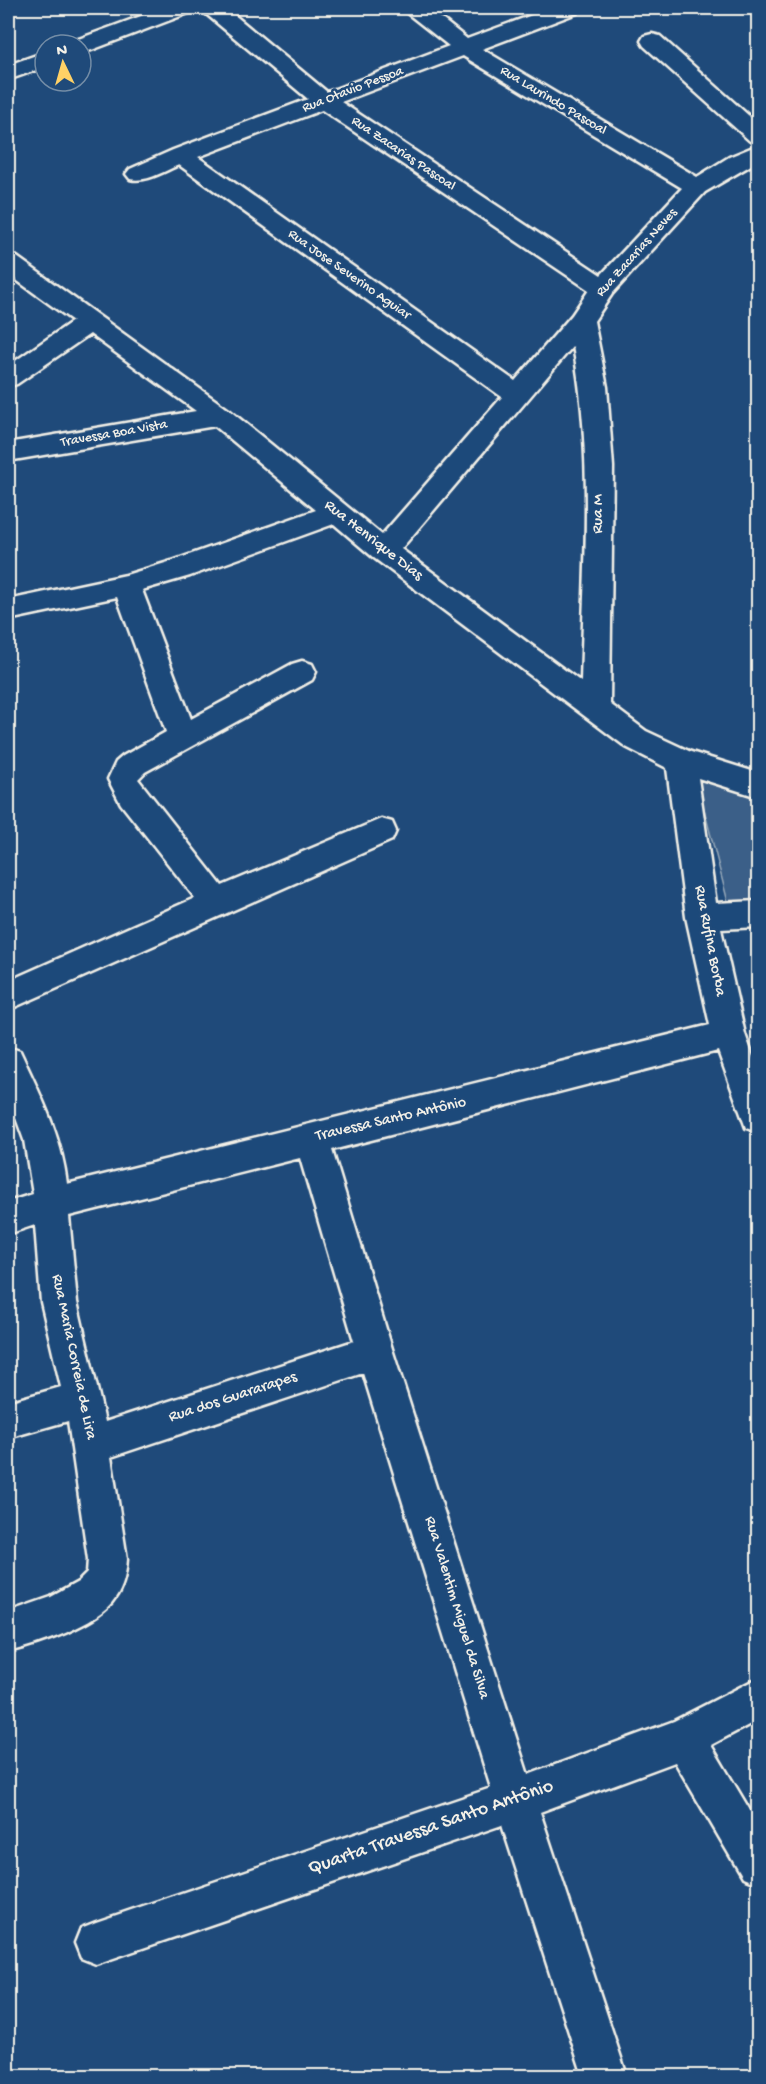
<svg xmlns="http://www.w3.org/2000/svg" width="766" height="2084" font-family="'Gochi Hand',sans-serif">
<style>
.green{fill:#3a5f88;stroke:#97a8b8;stroke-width:1.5}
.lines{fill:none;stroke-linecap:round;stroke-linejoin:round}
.street-casing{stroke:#f4f1e8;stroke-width:5}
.street{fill:#1f4a7a;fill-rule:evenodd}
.labels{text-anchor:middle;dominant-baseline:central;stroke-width:5;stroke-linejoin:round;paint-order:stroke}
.far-street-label{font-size:14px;fill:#f4f1e8;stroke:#1f4a7a}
.street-label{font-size:16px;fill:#f4f1e8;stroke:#1f4a7a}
.near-street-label{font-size:20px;fill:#f4f1e8;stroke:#1f4a7a}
</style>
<rect width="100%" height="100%" fill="#1f4a7a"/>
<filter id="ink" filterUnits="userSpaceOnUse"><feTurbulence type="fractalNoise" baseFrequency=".0167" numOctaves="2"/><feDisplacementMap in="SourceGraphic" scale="12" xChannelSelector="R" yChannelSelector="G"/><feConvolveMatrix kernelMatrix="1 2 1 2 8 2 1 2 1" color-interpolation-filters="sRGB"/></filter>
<g filter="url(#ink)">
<path class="green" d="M 696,778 L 710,779 L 758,791 L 758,904 L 729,906 Z"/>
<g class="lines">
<defs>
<path id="street" d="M 163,8 L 192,8 L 189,13 L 89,51 L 81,53 L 81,45 L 71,45 L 73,41 Z
M 203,8 L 226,8 L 327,92 L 449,46 L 407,13 L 405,8 L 428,8 L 467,39 L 551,8 L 579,8 L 577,13 L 482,49 L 697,177 L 729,157 L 758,145 L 758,161 L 705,192 L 612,294 L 594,321 L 607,387 L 613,467 L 610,704 L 646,731 L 691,752 L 758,773 L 758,797 L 698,778 L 716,903 L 758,901 L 758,927 L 721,929 L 745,1034 L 758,1071 L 758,1132 L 746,1128 L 718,1051 L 332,1150 L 393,1352 L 528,1775 L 674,1721 L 758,1678 L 758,1720 L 711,1745 L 758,1824 L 758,1884 L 743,1878 L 675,1762 L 540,1812 L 627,2076 L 583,2076 L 502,1825 L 96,1964 L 81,1958 L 75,1943 L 81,1928 L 96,1922 L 491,1788 L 363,1373 L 111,1457 L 127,1559 C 126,1573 123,1588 115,1599 C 99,1625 36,1645 8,1652 L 8,1612 L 51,1597 L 78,1582 L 87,1573 L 88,1559 L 68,1421 L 8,1438 L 8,1402 L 61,1387 L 41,1302 L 35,1225 L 8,1234 L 8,1202 L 33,1194 L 24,1140 L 8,1096 L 8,1047 L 20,1051 C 40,1094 62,1137 67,1184 L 710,1025 L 686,917 L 667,768 L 626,747 L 374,558 L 334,524 L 190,576 L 142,590 L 191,719 L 292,664 L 302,661 L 312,664 L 316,672 L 312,680 L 145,772 L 138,779 L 222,886 L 381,819 L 392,822 L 396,831 L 392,840 L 8,1010 L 8,981 L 195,898 L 121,804 L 108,779 L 116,762 L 123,756 L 166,732 L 117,597 L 8,620 L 8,600 L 126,575 L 172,561 L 316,510 L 215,426 L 8,461 L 8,443 L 196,411 L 90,334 L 17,384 L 8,387 L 8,366 L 73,321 L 8,274 L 8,255 L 17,257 L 229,410 L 382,535 L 502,397 L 179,165 C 164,171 146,183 130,179 L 126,174 L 130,169 L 173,150 L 308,99 L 205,13 ZM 463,56 L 682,188 L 601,275 L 341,102 ZM 322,110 L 589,290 L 572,315 L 515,381 L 198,157 ZM 573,346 C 594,457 584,571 581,682 L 401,549 ZM 300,1158 L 354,1341 L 105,1422 L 77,1302 L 69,1216 Z
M 652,34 L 660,36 L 758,124 L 758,143 L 750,141 L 644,46 L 641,41 L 644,36 Z
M 45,52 L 45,67 L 8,80 L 8,65 Z"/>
</defs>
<use href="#street" class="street-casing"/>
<use href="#street" class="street"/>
</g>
</g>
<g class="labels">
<g class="far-street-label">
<text transform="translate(353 90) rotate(-21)">Rua Otavio Pessoa</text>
<text transform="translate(553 101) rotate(31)">Rua Laurindo Pascoal</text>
<text transform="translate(403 154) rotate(34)">Rua Zacarias Pascoal</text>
<text transform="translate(637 253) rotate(-48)">Rua Zacarias Neves</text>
<text transform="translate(349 275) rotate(35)">Rua Jose Severino Aguiar</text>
<text transform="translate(114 434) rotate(-10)">Travessa Boa Vista</text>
</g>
<g class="street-label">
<text transform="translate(599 514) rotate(-89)">Rua M</text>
<text transform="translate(373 541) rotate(38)">Rua Henrique Dias</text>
<text transform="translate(709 941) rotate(79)">Rua Rufina Borba</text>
<text transform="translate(391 1120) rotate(-13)">Travessa Santo Antônio</text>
<text transform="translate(73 1357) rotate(78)">Rua Maria Correia de Lira</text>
<text transform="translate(233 1398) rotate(-18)">Rua dos Guararapes</text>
<text transform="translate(456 1608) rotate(73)">Rua Valentim Miguel da Silva</text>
</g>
<g class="near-street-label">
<text transform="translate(431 1828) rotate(-19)">Quarta Travessa Santo Antônio</text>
</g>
</g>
<rect width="766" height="2084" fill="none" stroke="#1f4a7a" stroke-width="30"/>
<rect x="15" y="15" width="736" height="2054" fill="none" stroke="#f4f1e8" stroke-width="2" filter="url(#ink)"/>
<g transform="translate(63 63) rotate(355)"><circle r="28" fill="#1f4a7a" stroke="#748da6" stroke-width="1.5"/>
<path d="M0-4.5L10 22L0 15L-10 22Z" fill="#ffd166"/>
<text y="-9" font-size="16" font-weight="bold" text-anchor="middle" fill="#f4f1e8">N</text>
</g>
</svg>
